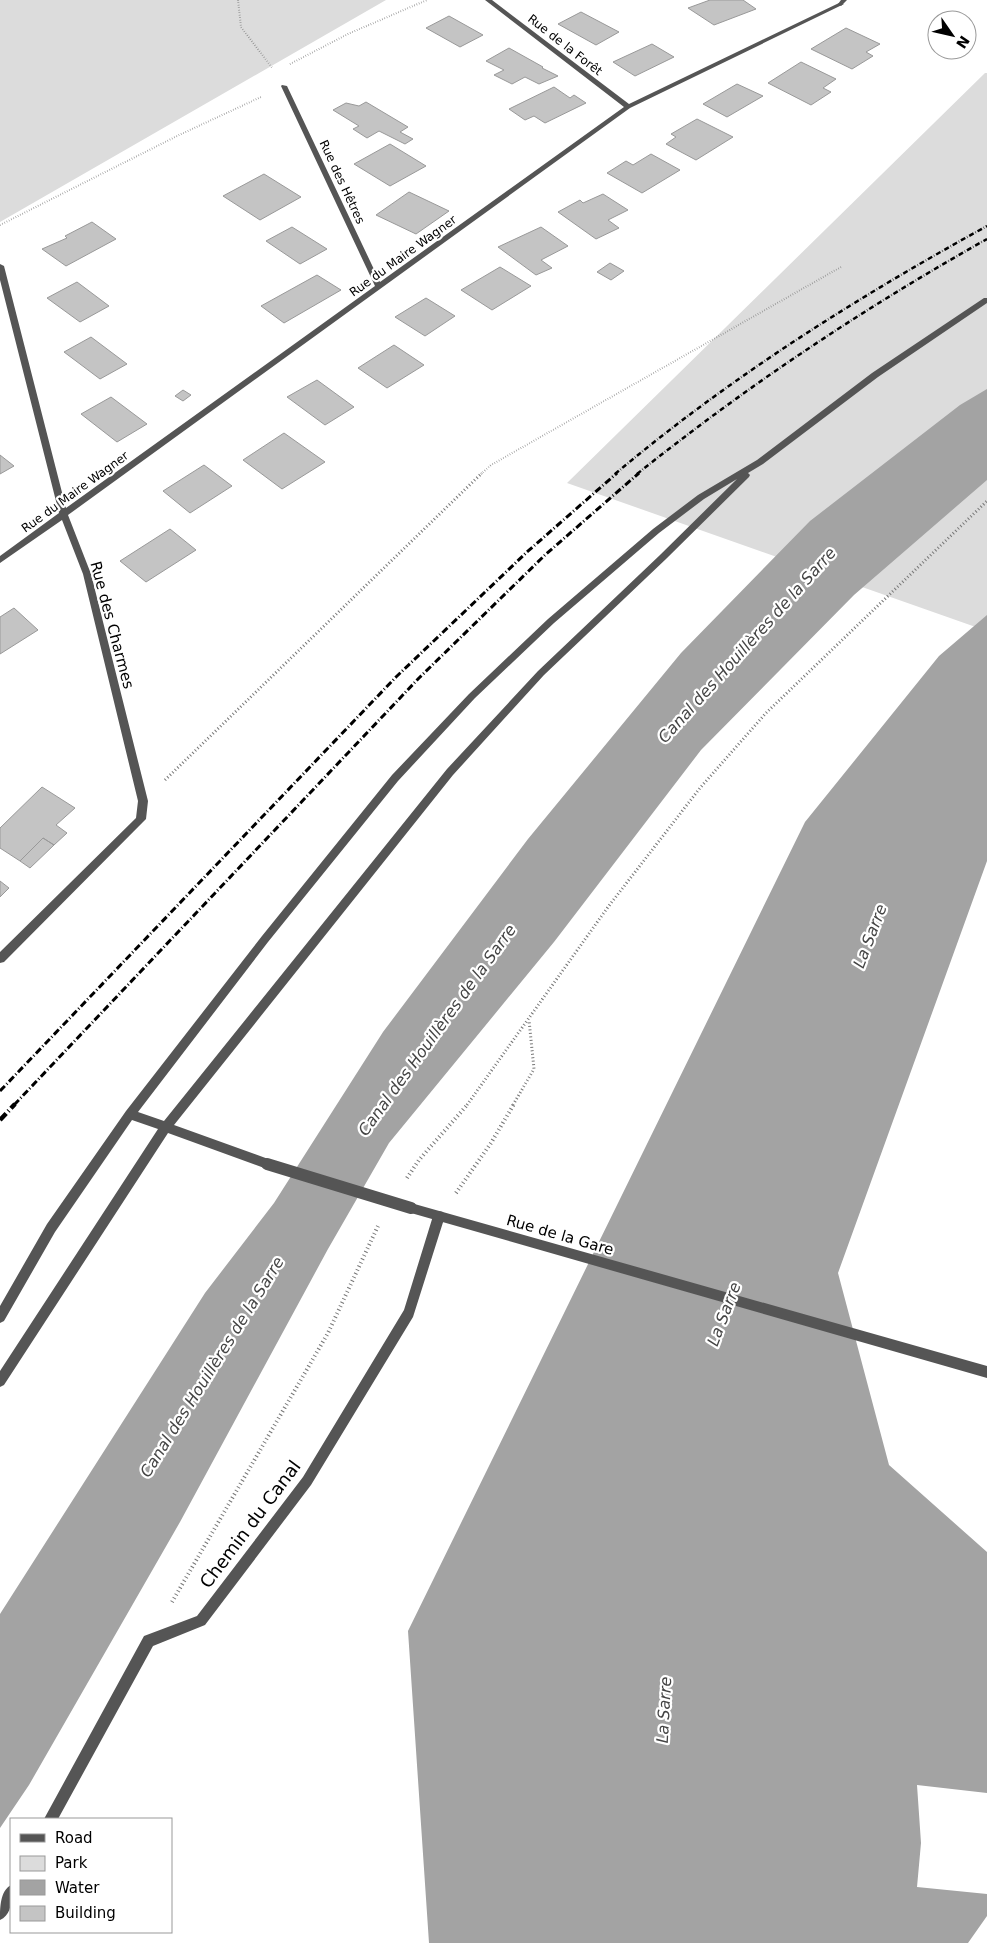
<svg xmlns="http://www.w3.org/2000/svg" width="987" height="1943" font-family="'DejaVu Sans',sans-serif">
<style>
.green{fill:#dcdcdc}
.water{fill:#a3a3a3}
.building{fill:#c4c4c4;stroke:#999}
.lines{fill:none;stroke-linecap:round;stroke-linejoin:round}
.path-far2{stroke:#777;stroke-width:2;stroke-dasharray:0.5 2;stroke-linecap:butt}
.path-far1{stroke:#777;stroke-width:3;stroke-dasharray:1 2.5;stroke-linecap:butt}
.path{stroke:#777;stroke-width:4;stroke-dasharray:1 3;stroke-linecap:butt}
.service{fill:#555;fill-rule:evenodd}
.minor{fill:#555;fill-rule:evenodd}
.tertiary{fill:#555;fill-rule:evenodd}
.rail-far2{stroke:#000;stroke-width:2.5;stroke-dasharray:5 2 0.5 2;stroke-linecap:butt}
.rail-far1{stroke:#000;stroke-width:3;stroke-dasharray:7 2.5 1 2.5;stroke-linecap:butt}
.rail{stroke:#000;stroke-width:4.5;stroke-dasharray:9 3 1 3;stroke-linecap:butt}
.tertiary-bridge{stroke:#555;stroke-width:12}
.labels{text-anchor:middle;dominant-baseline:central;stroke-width:4.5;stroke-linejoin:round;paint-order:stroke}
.far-street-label{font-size:12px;fill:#000;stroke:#fff}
.street-label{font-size:15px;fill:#000;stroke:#fff}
.water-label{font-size:16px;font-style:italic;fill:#444;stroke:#fff}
.near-street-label{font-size:18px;fill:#000;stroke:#fff}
</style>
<rect width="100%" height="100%" fill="#fff"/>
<path class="green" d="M 0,0 L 386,0 L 0,222 Z
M 985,73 L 987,73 L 987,631 L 567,483 Z"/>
<path class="water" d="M 987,389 L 987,480 L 854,595 L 701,750 L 554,942 L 389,1143 L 328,1249 L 180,1522 L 29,1785 L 0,1828 L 0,1614 L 205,1293 L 274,1203 L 383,1032 L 528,839 L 681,653 L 810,521 L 960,405 Z
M 987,615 L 987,861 L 838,1273 L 889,1465 L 987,1552 L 987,1793 L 917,1785 L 921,1843 L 917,1887 L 987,1894 L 987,1916 L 968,1943 L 429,1943 L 408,1631 L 805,822 L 939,656 Z"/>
<path class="building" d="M 710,0 L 743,0 L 756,9 L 714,25 L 688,8 Z
M 581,12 L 619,32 L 596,45 L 558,24 Z
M 449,16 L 483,35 L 460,47 L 426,28 Z
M 846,28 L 880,44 L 866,52 L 873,56 L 852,69 L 811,49 Z
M 652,44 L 674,57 L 635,76 L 613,62 Z
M 509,48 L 543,67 L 542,68 L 558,76 L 539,84 L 525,77 L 512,84 L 494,75 L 504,70 L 486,61 Z
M 801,62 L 836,79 L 823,88 L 831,92 L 811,105 L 768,83 Z
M 737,84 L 763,96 L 727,117 L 703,104 Z
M 554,87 L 570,98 L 574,95 L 586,103 L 545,123 L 534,116 L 525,120 L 509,109 Z
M 366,102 L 408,127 L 400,132 L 413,139 L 405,144 L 379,131 L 367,138 L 353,129 L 359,126 L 333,110 L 346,103 L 359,106 Z
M 697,119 L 733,137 L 696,160 L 666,144 L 676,137 L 671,134 Z
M 390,144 L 426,166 L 390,186 L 354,164 Z
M 651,154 L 680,170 L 642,193 L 607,173 L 626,161 L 633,165 Z
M 264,174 L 301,197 L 260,220 L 223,196 Z
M 409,192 L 449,211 L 416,234 L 376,215 Z
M 603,194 L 628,210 L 608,220 L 619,228 L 596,239 L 558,212 L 580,200 L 583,203 Z
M 92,222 L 116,239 L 66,266 L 42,249 L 67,238 L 65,236 Z
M 292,227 L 327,249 L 300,264 L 266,241 Z
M 541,227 L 568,246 L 541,260 L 552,268 L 536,275 L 498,247 Z
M 610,263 L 624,271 L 611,280 L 597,272 Z
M 500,267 L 531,286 L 492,310 L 461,290 Z
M 317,275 L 341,290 L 284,323 L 261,306 Z
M 77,282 L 109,306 L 80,322 L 47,298 Z
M 426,298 L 455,316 L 425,336 L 395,317 Z
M 91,337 L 127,364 L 100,379 L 64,352 Z
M 394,345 L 424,365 L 387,388 L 358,368 Z
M 317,380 L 354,407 L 325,425 L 287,397 Z
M 183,390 L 191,395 L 183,401 L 175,396 Z
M 111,397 L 147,424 L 117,442 L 81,414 Z
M 284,433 L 325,462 L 282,489 L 243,460 Z
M 0,455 L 14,466 L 0,474 Z
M 204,465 L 232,486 L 190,513 L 163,491 Z
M 170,529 L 196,550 L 146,582 L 120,561 Z
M 14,608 L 38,630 L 0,654 L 0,617 Z
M 42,787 L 75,808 L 56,825 L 67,833 L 54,845 L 43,838 L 20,861 L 0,848 L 0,828 Z
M 43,838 L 54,845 L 30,868 L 20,861 Z
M 0,881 L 9,888 L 0,897 Z"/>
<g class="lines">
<path class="path-far2" d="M 238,0 L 241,27 L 273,69
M 290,64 L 348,34 L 427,0
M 0,225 L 177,136 L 261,97
M 481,474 L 491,465 L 841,267"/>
<path class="path-far1" d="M 165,780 L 482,473
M 467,1105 L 608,907 L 700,788 L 766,713 L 987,501
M 513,1105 L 534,1069 L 529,1020"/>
<path class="path" d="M 407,1178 L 419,1160 L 468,1104
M 456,1193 L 491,1143 L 514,1104
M 172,1602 L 328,1333 L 378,1226"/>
<path class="service" d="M 841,0 L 847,0 L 841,6 L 838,4 Z
M 439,1211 L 443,1212 L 445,1216 L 413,1317 L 311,1485 L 205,1625 L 153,1646 L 58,1819 L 44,1819 L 144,1636 L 197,1616 L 303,1477 L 404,1310 L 433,1216 L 435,1212 Z
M 11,1885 C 12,1897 13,1914 0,1920 C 0,1908 0,1891 11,1885 Z"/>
<path class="minor" d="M 485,0 L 492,0 L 629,104 L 839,3 L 844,4 L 630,108 L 68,515 L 91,574 L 148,801 L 146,819 L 4,962 L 0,963 L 0,952 L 136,818 L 138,801 L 83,574 L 62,520 L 0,563 L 0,556 L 59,513 L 0,280 L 0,264 L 4,266 L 66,508 L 375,286 L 281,86 L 282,85 L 287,86 L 380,282 L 624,107 Z"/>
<path class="tertiary" d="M 984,298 L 987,298 L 987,303 L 878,377 L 763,464 L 748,473 L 750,475 L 749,477 L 666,559 L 544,675 L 453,775 L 174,1125 L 271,1160 L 272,1164 L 271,1168 L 267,1169 L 168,1133 L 4,1385 L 0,1387 L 0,1371 L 158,1129 L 132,1120 L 55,1232 L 4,1321 L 0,1323 L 0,1306 L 47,1224 L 126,1111 L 262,936 L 392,775 L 469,694 L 548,619 L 653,529 L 698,495 L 757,460 L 872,373 ZM 737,479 L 660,555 L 538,671 L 447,769 L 164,1121 L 138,1112 L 268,942 L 398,781 L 475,698 L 554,623 L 659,533 L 704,499 Z
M 411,1203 L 987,1366 L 987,1378 L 411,1213 L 407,1212 L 406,1208 L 407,1204 Z"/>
<path class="rail-far2" d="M 615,474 C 729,378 856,298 987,226
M 637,474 C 747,386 864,308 987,239"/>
<path class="rail-far1" d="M 0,1091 L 396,677 L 527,552 L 617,473
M 14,1105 L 419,678 L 545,555 L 639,473"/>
<path class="rail" d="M 0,1120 L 15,1104"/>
<path class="tertiary-bridge" d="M 267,1164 L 411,1208"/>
</g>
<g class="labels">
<g class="far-street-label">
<text transform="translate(565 45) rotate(38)">Rue de la Forêt</text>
<text transform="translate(342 182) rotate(65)">Rue des Hêtres</text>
<text transform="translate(403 256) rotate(-36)">Rue du Maire Wagner</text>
<text transform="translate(75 492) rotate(-36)">Rue du Maire Wagner</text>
</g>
<g class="street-label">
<text transform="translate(112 625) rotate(75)">Rue des Charmes</text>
<text transform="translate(560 1235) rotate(16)">Rue de la Gare</text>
</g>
<g class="water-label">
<text transform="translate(747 645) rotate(-48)">Canal des Houillères de la Sarre</text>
<text transform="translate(870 936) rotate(-69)">La Sarre</text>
<text transform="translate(437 1030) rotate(-54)">Canal des Houillères de la Sarre</text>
<text transform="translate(724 1314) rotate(-69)">La Sarre</text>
<text transform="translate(212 1367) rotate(-58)">Canal des Houillères de la Sarre</text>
<text transform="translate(664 1710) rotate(-87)">La Sarre</text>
</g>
<g class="near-street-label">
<text transform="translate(250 1524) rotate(-53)">Chemin du Canal</text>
</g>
</g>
<rect x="10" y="1818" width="162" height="115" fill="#ffffff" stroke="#999999"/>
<rect x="20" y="1834" width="25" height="8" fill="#555555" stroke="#999999"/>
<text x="55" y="1843" font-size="15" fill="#000000">Road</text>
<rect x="20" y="1856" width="25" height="15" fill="#dcdcdc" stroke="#999999"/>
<text x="55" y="1868" font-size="15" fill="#000000">Park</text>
<rect x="20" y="1880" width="25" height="15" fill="#a3a3a3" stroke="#999999"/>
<text x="55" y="1893" font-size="15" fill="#000000">Water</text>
<rect x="20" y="1906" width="25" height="15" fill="#c4c4c4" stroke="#999999"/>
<text x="55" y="1918" font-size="15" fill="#000000">Building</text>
<g transform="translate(952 35) rotate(124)"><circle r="24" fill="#ffffff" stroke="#999999"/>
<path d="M0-4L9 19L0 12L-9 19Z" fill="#000000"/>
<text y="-8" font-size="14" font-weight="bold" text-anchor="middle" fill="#000000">N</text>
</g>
</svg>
